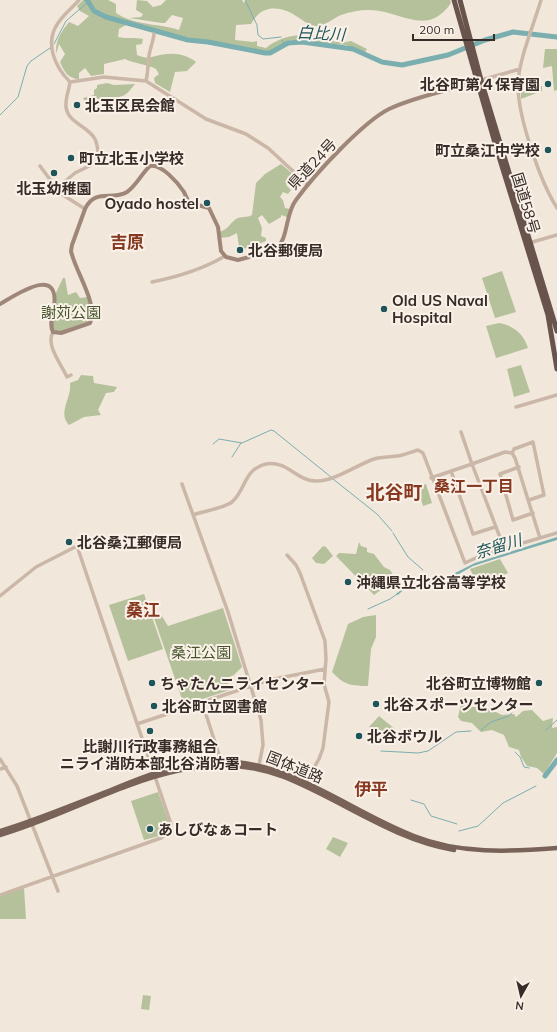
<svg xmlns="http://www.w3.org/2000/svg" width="557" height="1032" font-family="Mulish,'Noto Sans JP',sans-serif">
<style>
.green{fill:#b5c19b}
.water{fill:#7aaeaf}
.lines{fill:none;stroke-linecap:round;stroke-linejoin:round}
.stream{stroke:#7aaeaf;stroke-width:1}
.river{stroke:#7aaeaf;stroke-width:5}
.tertiary{stroke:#cab7a7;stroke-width:3.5}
.secondary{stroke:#9e8678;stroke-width:4}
.primary{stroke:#796359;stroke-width:4.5}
.trunk{stroke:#68544c;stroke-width:5}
.poi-dot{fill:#1d5559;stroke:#faf1e8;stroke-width:1.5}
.labels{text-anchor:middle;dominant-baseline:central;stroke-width:4;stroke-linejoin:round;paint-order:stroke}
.poi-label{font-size:15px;font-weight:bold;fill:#372c28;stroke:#faf1e8;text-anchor:start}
.street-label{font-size:15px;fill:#372c28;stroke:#faf1e8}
.park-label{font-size:15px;fill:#46552b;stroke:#faf1e8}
.water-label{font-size:16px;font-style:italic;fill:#1d5559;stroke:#faf1e8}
.neighbourhood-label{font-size:16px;font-weight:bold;fill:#863820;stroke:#faf1e8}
.quarter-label{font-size:17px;font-weight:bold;fill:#863820;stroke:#faf1e8}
.district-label{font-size:19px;font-weight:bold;fill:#863820;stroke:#faf1e8}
</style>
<rect width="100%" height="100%" fill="#f2e7db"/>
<path class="green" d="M 83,0 L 108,0 L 116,4 L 116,13 C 136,26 158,23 179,30 L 183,18 L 172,15 L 165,23 L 162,23 L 129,18 L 141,17 L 143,14 L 136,10 L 137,0 L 147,1 L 153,7 L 161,5 L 166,0 L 242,0 L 244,3 L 246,0 L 450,0 L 451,3 C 426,39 400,9 368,10 C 359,10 349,12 341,15 C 334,18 327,24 319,26 C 305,29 293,5 269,9 C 260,11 256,16 251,24 L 236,25 L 235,40 L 253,42 L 257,41 L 257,46 L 266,48 C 279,36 303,32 320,37 C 331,41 339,44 351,41 L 367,49 L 365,52 L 346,45 L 291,40 C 280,43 274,53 263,54 L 185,40 L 138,27 L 126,25 L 119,29 L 118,37 C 127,39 134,37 143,39 L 142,44 L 136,45 L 137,55 C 149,60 149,57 160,55 C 174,52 186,54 196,62 L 187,71 L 175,72 L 170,92 L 155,83 L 154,78 L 159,74 L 156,69 C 146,64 136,64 125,59 L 104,64 L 104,74 L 91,76 L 85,68 L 79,73 L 79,79 C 68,79 64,71 60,62 L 65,54 L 59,44 L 56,54 C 55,41 61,32 69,22 L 78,26 L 89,16 L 80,11 L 77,6 Z
M 545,49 L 557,49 L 557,90 L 554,91 L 552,66 L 543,68 Z
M 107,83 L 114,85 L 135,84 C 126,95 126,97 109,98 L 109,101 L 96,104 L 92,107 L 90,104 L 87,106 L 83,98 L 94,95 L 94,90 L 97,88 L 97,85 Z
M 521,86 L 542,86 L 542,91 L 521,99 Z
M 281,164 L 294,175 L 286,185 L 291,190 L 288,194 L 283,192 L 280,197 L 283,200 L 285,208 L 290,209 L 287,217 L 281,215 L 281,217 L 269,224 L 262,215 L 258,218 L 262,228 L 261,236 L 266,238 L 266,241 L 248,248 L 242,249 L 242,246 L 239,247 L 237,233 L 229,237 L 219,238 L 219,232 C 228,230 229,224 236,219 C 241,216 247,218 252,215 L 256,183 L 265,174 Z
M 502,271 L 516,312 L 495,318 L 482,278 Z
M 63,278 L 65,278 L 68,295 L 76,292 L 80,298 L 88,297 L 92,320 L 56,333 L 51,326 L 54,297 Z
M 499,323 C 513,325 524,334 528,348 L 496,358 L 486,326 Z
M 521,365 L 530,392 L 514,397 L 507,369 Z
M 81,375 L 93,376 L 94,383 L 117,387 L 114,392 L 106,393 L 98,410 L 101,415 L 84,417 L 69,425 C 57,413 72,398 70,383 L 78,380 Z
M 426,484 L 432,503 L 423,506 L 417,487 Z
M 359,542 L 361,546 L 367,548 L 367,552 L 374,554 L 384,567 L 390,570 L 394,576 L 390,583 L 374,595 L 336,556 L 339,553 L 356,554 Z
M 323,546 L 326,547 L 333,556 L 324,564 L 316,563 L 312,558 Z
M 500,559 L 508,573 L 478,585 L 470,569 Z
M 144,594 L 163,649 L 128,661 L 109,605 Z
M 223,608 L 242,667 L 234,675 L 227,678 L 230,690 L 184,705 L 153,615 L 160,613 L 168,626 Z
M 376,615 L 376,637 L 371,649 L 368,686 C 351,686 344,685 332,672 L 348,624 L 363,617 Z
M 461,704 L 469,707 L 486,707 L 502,715 L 514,714 L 516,717 L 523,711 L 532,710 L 543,721 L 553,718 L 552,728 L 557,727 L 557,753 L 544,774 L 537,768 L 527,766 L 521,757 L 519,750 L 509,747 L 504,735 L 492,730 L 481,732 L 472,723 L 461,721 L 458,717 Z
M 379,716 L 395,729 L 385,741 L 369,727 Z
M 158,792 L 168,820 L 167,829 L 159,836 L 144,840 L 131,801 Z
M 333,837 L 348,843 L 340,857 L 326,849 Z
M 24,888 L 26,919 L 0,919 L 0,896 Z
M 143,995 L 151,996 L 149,1010 L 141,1009 Z"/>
<path class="water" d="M 557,537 L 557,540 L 495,559 L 473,566 L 450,579 L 447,577 L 475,563 Z
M 422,577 L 436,584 L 432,585 L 427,583 L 422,589 C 414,586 403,588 398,595 L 396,594 L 405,587 L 418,585 Z"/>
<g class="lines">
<path class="stream" d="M 245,0 L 257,25 L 258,35 L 263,39 L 281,37
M 282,40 L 284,44
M 54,44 L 66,21 L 88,2
M 0,115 L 18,97 L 27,66 L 31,61 L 50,48
M 213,444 L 219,439 L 242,443 L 271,430 L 274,431 L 331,477
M 232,457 L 241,443
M 333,479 L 377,514 L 392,531
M 393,533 L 408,557 L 423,570
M 368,609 L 390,599 L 397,594
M 481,730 L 491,722 L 509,716 L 512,713
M 546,730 L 557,720
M 381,751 L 418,753 L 428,751 L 456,732 L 471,731
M 515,752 L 520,757 L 524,767 L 529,768
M 411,800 L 424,804 L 431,816 L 457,824
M 459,831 L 478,826 L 503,803 L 536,786"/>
<path class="river" d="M 87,0 L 94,11 L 106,17 L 188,40 L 208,42 L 265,53 L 270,53 L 288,43 L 302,42 L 353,49 L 382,62 L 402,65 L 448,55 L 485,40 L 513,32 L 557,37
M 545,776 L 557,760"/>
<path class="tertiary" d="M 541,0 C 534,24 519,59 518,83 C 517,115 540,181 557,208
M 481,80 L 520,69
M 146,81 C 148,72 148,65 149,56 C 150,49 153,42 154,34
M 70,82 L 104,77 L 146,81 L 206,119 L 246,134 L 268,148 L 307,184
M 70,82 C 55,67 44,43 58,23 C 63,15 72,8 79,0
M 40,166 L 60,193 L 85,209
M 56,189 L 75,173 L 99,161 C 98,153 98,145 95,139 C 88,126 68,123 66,107 C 65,99 69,90 70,82
M 529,243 L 557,235
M 152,282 C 177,277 203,269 225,256
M 53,332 C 45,345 62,365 67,377 L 71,375
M 516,407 L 557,395
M 461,432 L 472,464 L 505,452 L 512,453 L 515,458 L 540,538
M 512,453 L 514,449 L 533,442 L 544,495 L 529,500
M 519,467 L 500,474 L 513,520 L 533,513
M 451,471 L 473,534 L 495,527
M 431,478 L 472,464 L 504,548
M 182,484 L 228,612 L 261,720 L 263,745 L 259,765
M 193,515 C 203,511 227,508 233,501 C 246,489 244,469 266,464 C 287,460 298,482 317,481 C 334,481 357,465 374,459 C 381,457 390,457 398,456 C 405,455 411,452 418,450 L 423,453 L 465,563 L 482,555 L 557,533
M 287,555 L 296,565 L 300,573 L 325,641 L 326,659 L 324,684 L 329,702 L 323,748 L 319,759 L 304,785
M 0,596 L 36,567 L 77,546 L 171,824 L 169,832 L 161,838 L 0,895
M 202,702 L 221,761
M 137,724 L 269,680 L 325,669
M 0,759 L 17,786 L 58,891
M 0,769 L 6,767"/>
<path class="secondary" d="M 0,304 C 16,295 60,264 54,307 C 53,315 49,324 53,332 L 61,333 L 90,323 C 99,305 75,271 71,251 L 72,245 L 85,209 C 95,188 112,201 127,192 C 136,186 142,173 150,166 C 162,164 178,183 184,192 C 186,196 187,200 190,203 L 209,208 L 218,227 L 221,251 L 226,257 L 238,260 L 276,250 C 289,237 285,214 296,200 C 314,175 363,122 389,109 C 416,96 451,90 479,81"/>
<path class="primary" d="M 0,831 C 37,820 74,804 111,790 C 147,775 182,761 221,761 C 293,762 349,811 414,836 C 459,854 509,852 557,848
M 0,835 C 91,809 187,738 284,777 C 342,800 391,839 454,850"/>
<path class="trunk" d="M 454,0 L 497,150 L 548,315 L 557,369
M 460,0 L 481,80 L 557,331"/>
</g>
<g class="poi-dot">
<circle cx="548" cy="84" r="4"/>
<circle cx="77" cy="105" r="4"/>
<circle cx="548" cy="150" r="4"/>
<circle cx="71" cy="158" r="4"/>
<circle cx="54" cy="173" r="4"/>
<circle cx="207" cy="203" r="4"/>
<circle cx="240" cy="250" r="4"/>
<circle cx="384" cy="309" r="4"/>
<circle cx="69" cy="542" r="4"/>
<circle cx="348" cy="582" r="4"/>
<circle cx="152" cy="683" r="4"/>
<circle cx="539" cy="683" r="4"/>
<circle cx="376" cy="704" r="4"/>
<circle cx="154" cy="706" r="4"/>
<circle cx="150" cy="731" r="4"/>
<circle cx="359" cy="736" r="4"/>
<circle cx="150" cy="829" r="4"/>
</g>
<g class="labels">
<g class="poi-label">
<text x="540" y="84" text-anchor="end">北谷町第４保育園</text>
<text x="85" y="105">北玉区民会館</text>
<text x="540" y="150" text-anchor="end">町立桑江中学校</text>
<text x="79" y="158">町立北玉小学校</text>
<text x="54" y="188" text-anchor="middle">北玉幼稚園</text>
<text x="199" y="203" text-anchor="end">Oyado hostel</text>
<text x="248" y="250">北谷郵便局</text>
<text x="392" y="300">Old US Naval<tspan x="392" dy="17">Hospital</tspan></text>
<text x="77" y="542">北谷桑江郵便局</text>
<text x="356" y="582">沖縄県立北谷高等学校</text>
<text x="160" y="683">ちゃたんニライセンター</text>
<text x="531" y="683" text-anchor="end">北谷町立博物館</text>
<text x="384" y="704">北谷スポーツセンター</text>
<text x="162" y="706">北谷町立図書館</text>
<text x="367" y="736">北谷ボウル</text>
<text x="150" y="746" text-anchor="middle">比謝川行政事務組合<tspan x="150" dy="17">ニライ消防本部北谷消防署</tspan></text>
<text x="158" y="829">あしびなぁコート</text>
</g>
<g class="street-label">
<text transform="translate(312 164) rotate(-47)">県道24号</text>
<text transform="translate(526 203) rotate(73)">国道58号</text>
<text transform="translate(295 767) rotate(22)">国体道路</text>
</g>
<g class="park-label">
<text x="71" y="312">謝苅公園</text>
<text x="201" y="652">桑江公園</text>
</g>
<g class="water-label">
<text transform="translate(321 33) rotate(3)">白比川</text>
<text transform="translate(498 546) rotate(-17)">奈留川</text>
</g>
<g class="neighbourhood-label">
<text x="474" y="486">桑江一丁目</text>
</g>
<g class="quarter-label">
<text x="127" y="241">吉原</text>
<text x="143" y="609">桑江</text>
<text x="371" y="788">伊平</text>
</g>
<g class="district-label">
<text x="394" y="492">北谷町</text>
</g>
</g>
<g transform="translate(521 996) rotate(188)" stroke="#faf1e8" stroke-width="3" paint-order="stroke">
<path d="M0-3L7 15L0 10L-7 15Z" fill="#372c28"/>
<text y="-6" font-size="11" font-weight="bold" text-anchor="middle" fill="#372c28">N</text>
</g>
<path d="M413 34v6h81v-6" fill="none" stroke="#372c28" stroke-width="2"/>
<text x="419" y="34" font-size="12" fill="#372c28" stroke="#faf1e8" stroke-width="3" paint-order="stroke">200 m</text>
</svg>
